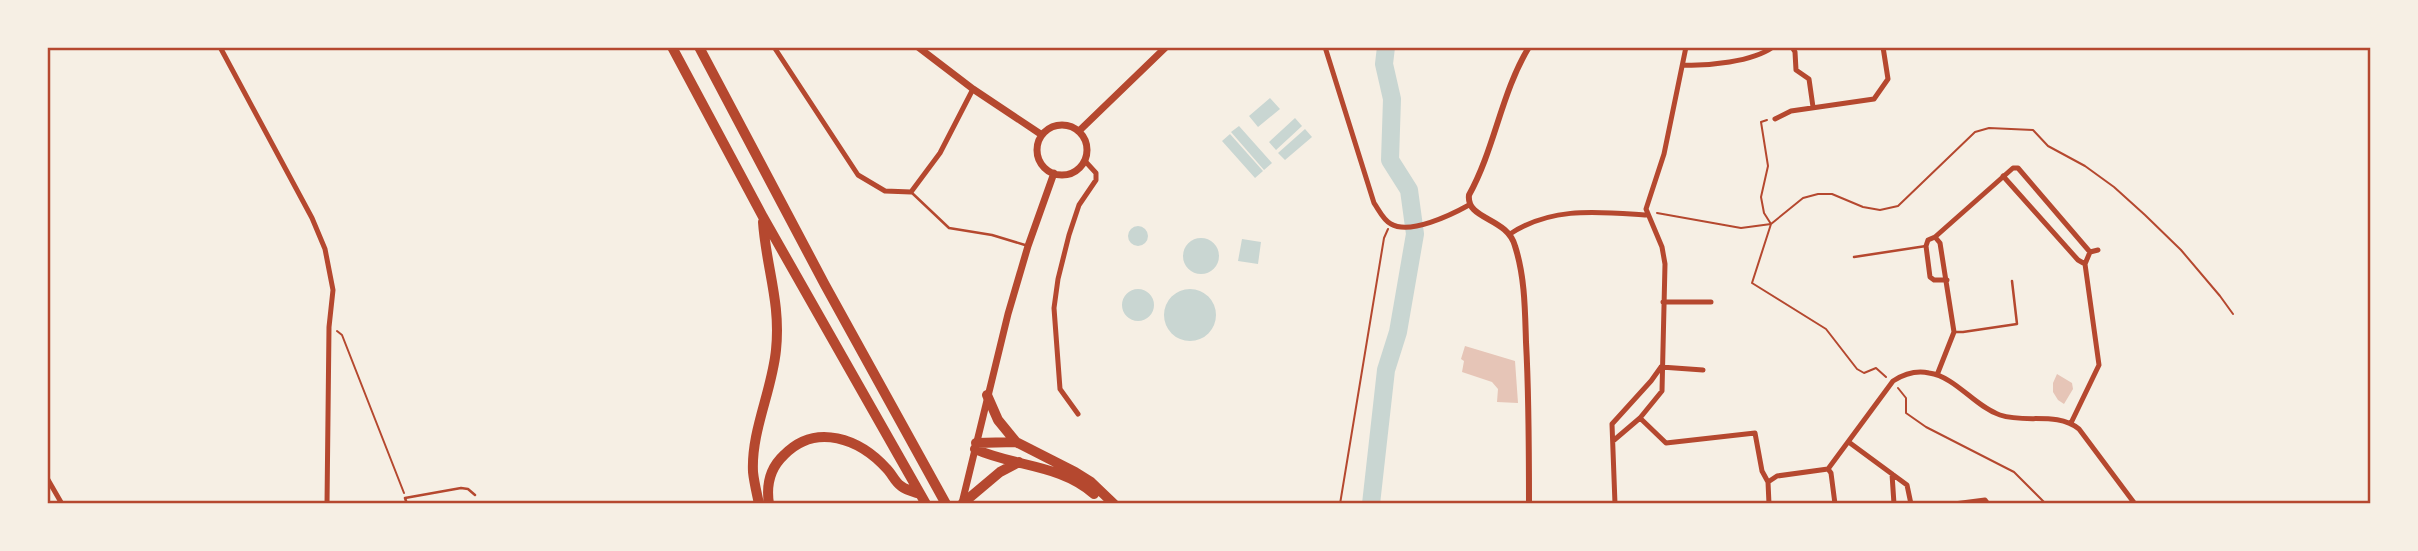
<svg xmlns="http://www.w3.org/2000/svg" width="2418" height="551" font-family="Karla,sans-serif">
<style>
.water{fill:#c9d6d2}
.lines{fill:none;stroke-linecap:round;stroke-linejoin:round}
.river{stroke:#c9d6d2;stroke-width:18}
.building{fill:#e6c5b7}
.path{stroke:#b5482f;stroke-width:2}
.service{stroke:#b5482f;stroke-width:2.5}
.minor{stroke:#b5482f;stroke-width:5}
.tertiary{stroke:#b5482f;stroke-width:6}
.secondary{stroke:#b5482f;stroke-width:7}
.motorway{stroke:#b5482f;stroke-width:10}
.neatline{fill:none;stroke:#b5482f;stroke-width:2.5}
</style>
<rect width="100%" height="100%" fill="#f6efe4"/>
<path class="water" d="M 1270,98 L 1280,109 L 1258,127 L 1249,116 Z
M 1295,118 L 1302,126 L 1276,150 L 1269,142 Z
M 1239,126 L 1272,163 L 1264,170 L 1231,132 Z
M 1305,129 L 1312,137 L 1285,160 L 1278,153 Z
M 1230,134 L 1263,171 L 1255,178 L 1222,141 Z
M1128 236a10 10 0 1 1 20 0a10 10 0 1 1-20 0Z
M1183 256a18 18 0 1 1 36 0a18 18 0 1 1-36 0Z
M 1242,239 L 1261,242 L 1258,264 L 1238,261 Z
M1122 305a16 16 0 1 1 32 0a16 16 0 1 1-32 0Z
M1164 315a26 26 0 1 1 52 0a26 26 0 1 1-52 0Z"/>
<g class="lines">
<path class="river" d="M 1371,504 L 1386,370 L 1398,332 L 1415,234 L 1409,190 L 1390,160 L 1392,99 L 1384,64 L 1386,47"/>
</g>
<path class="building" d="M 1465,346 L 1515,361 L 1518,403 L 1497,402 L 1498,389 L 1492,382 L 1462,372 L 1464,361 L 1461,359 Z
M 2057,374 L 2072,383 L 2073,389 L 2064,404 L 2058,400 L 2053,392 L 2053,383 Z"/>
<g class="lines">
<path class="path" d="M 1767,120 L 1761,122 L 1768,166 L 1761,197 L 1764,213 L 1771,224 L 1752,283 L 1826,329 L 1857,369 L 1864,373 L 1876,368 L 1886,377
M 1657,213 L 1741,228 L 1771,224 L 1803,198 L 1818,194 L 1832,194 L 1863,207 L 1880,210 L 1898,206 L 1975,132 L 1989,128 L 2033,130 L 2048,146 L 2085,166 L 2114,187 L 2145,215 L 2181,250 L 2220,296 L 2233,314
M 337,331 L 342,335 L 404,493
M 1898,388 L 1906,398 L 1906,413 L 1926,427 L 2014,472 L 2046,504
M 1340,504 L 1384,238 L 1388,229"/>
<path class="service" d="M 911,192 L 949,228 L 992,235 L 1025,245
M 1854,257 L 1926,246
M 1954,332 L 1963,332 L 2017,324 L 2012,281
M 407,504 L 405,498 L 461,488 L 468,489 L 475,495"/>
<path class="minor" d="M 220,47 L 312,218 L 325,249 L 333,290 L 329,327 L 327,504
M 774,47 L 858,175 L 885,191 L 911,192 L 940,153 L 973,89
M 1325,47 L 1374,203 C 1379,210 1383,220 1391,224 C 1410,235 1451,215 1469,205
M 1792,47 L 1795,52 L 1796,70 L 1809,79 L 1813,107
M 1683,65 C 1708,66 1752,62 1773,47
M 1775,119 L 1791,111 L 1874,99 L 1888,79 L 1883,47
M 2003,176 L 2078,260 L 2085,264
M 1510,234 C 1552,206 1599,212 1647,215
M 1935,237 L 1940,243 L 1954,332 L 1937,375
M 1947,280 L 1934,280 L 1930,277 L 1926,246 L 1928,240 L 1935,237 L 2013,168 L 2018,168 L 2090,252
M 1663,302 L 1711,302
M 1661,367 L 1703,370
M 1078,414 L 1060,389 L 1054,308 L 1058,279 L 1069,235 L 1079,205 L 1096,180 L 1096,173 L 1085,161
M 1640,418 L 1666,443 L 1755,433 L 1762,471 L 1768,482
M 2071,423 L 2099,365 L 2085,264 L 2090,252 L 2098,250
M 1613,441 L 1640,418 L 1662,391 L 1665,264 L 1662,247 L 1646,209 L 1664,154 L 1686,47
M 1850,443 L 1907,485 L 1911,504
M 1828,469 L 1893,381 C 1904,374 1915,370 1929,373 C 1956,377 1974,406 2000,415 C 2026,424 2056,411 2079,429 L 2135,504
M 1828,469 L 1831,473 L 1835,504
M 1892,474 L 1894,504
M 47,478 L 62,504
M 1768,482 L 1777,476 L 1828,469
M 1768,482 L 1769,504
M 1615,504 L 1612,424 L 1651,381 L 1661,367
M 1954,504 L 1985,500 L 1988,504"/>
<path class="tertiary" d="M 1529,47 C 1501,93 1495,148 1469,195 C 1466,220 1507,217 1515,246 C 1525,277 1525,311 1526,342 C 1529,396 1529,450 1529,504"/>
<path class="secondary" d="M 918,47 L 973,89 L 1042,135
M1037 150a25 25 0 1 1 50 0a25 25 0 1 1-50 0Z
M 1079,131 L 1166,47
M 962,503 L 1008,314 L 1028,246 L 1054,173"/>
<path class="motorway" d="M 672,47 L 763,217 L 926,504
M 699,47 L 825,285 L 946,504
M 987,395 L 998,420 L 1016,442 L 1075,472 L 1091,482 L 1114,504
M 976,443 L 1016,442
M 975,449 C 1015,467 1060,464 1094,494
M 759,504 C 757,494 754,482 753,472 C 751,431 772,391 776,350 C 781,302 766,267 763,222
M 769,504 C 766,485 770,468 784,455 C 816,422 860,439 887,469 C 892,474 895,482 901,486 C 906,490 914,492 920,494
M 962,504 L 1000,472 L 1019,462"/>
</g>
<rect width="2418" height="551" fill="none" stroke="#f6efe4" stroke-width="98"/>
<rect x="49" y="49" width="2320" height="453" class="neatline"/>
</svg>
